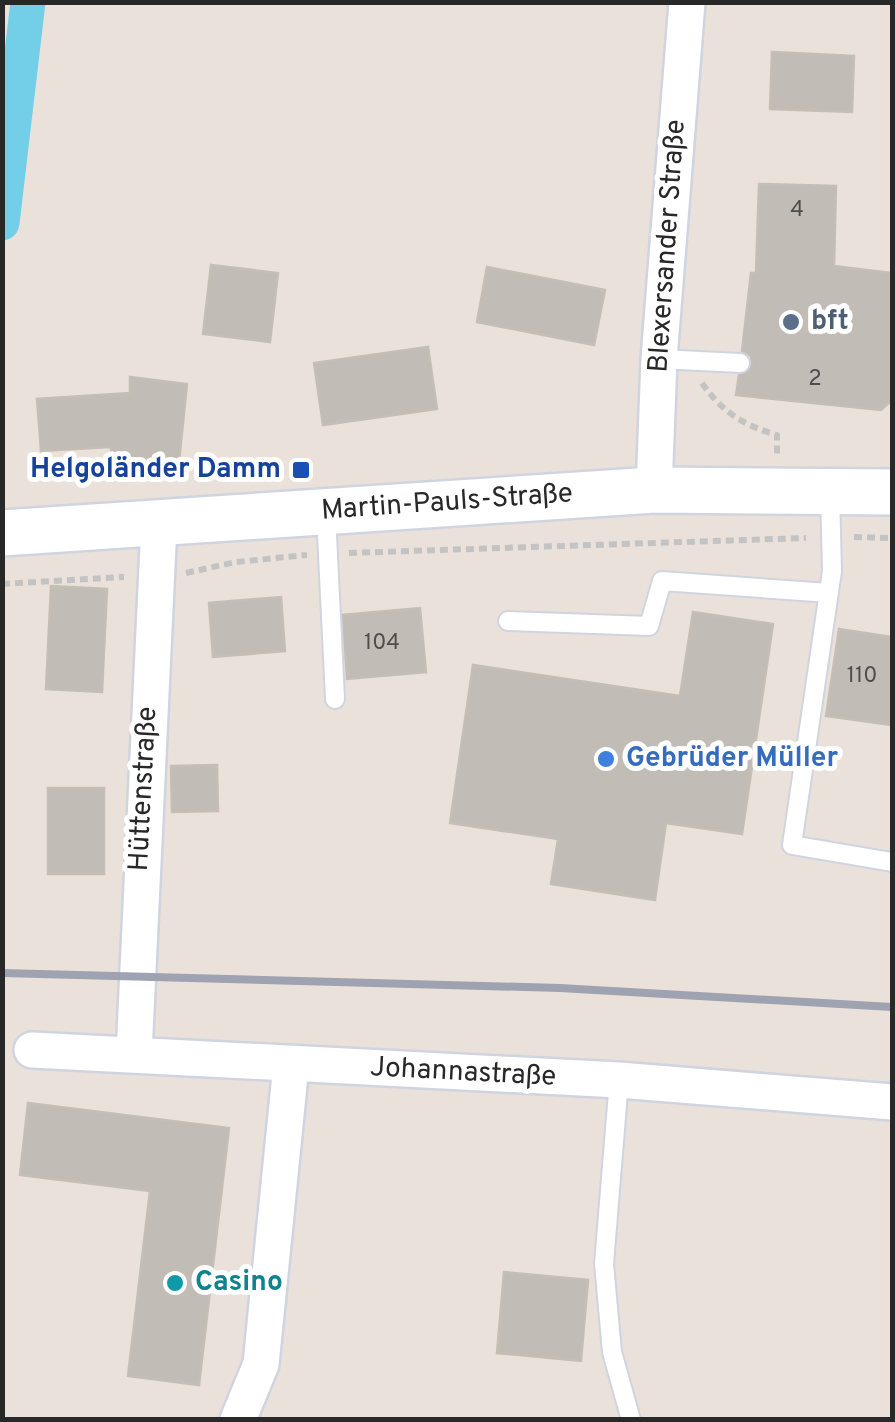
<svg xmlns="http://www.w3.org/2000/svg" width="895" height="1422" font-family="Overpass,sans-serif">
<style>
.lines{fill:none;stroke-linecap:round;stroke-linejoin:round}
.canal{stroke:#73cfe7;stroke-width:35}
.building{fill:#c2bcb7;stroke:#c5beb4;stroke-width:2.5}
.service-casing{stroke:#d0d4e0;stroke-width:22}
.minor-casing{stroke:#d0d4e0;stroke-width:40}
.tertiary-casing{stroke:#d0d4e0;stroke-width:50}
.path{stroke:#c3c3c3;stroke-width:6;stroke-dasharray:8 5;stroke-linecap:butt}
.service{stroke:#fff;stroke-width:18}
.minor{stroke:#fff;stroke-width:35}
.tertiary{stroke:#fff;stroke-width:45}
.rail{stroke:#9ea2b1;stroke-width:8}
.service-dot{fill:#5c6f8a;stroke:#fff;stroke-width:4}
.transit-dot{fill:#1a4fb4;stroke:#fff;stroke-width:4}
.shop-dot{fill:#3f7fe0;stroke:#fff;stroke-width:4}
.culture-dot{fill:#0f9aa8;stroke:#fff;stroke-width:4}
.labels{text-anchor:middle;dominant-baseline:central;stroke-width:10;stroke-linejoin:round;paint-order:stroke}
.number-label{font-size:22px;fill:#4e4d4c}
.street-label{font-size:28px;fill:#282828;stroke:#fff}
.service-label{font-size:28px;font-weight:bold;fill:#4e5e75;stroke:#fff;text-anchor:start}
.transit-label{font-size:28px;font-weight:bold;fill:#164399;stroke:#fff;text-anchor:end}
.shop-label{font-size:28px;font-weight:bold;fill:#366cbe;stroke:#fff;text-anchor:start}
.culture-label{font-size:28px;font-weight:bold;fill:#0d838f;stroke:#fff;text-anchor:start}
</style>
<rect width="100%" height="100%" fill="#eae2da"/>
<g class="lines">
<path class="canal" d="M 2,223 L 28,2"/>
</g>
<path class="building" d="M 772,52 L 854,56 L 852,112 L 770,109 Z
M 759,184 L 836,186 L 834,266 L 892,273 L 892,400 L 881,410 L 736,395 L 739,375 L 752,365 L 751,356 L 742,351 L 751,273 L 756,273 Z
M 211,265 L 278,273 L 270,342 L 203,334 Z
M 487,267 L 605,290 L 594,345 L 477,322 Z
M 428,347 L 437,409 L 323,425 L 314,363 Z
M 130,377 L 187,384 L 179,462 L 112,471 L 111,447 L 41,451 L 37,399 L 130,393 Z
M 51,586 L 107,589 L 102,692 L 46,689 Z
M 281,597 L 285,651 L 213,657 L 209,603 Z
M 420,608 L 426,672 L 347,679 L 343,615 Z
M 693,612 L 773,624 L 742,834 L 666,823 L 655,900 L 551,884 L 558,839 L 450,823 L 473,665 L 680,696 Z
M 839,629 L 892,637 L 892,725 L 826,716 Z
M 217,765 L 218,811 L 172,812 L 171,766 Z
M 48,788 L 104,788 L 104,874 L 48,874 Z
M 28,1103 L 229,1128 L 199,1385 L 128,1376 L 150,1191 L 20,1175 Z
M 504,1272 L 588,1280 L 581,1361 L 497,1353 Z"/>
<g class="lines">
<defs>
<path id="service" d="M 659,359 L 740,363
M 830,492 L 832,571 L 792,845 L 892,862
M 326,514 L 335,699
M 508,621 L 649,626 L 662,581 L 829,593
M 619,1080 L 604,1264 L 612,1352 L 631,1420"/>
<path id="minor" d="M 654,490 L 659,359 L 687,2
M 32,1050 L 619,1080 L 892,1102
M 134,1054 L 159,524
M 238,1420 L 261,1364 L 291,1065"/>
<path id="tertiary" d="M 2,533 L 654,490 L 892,492"/>
</defs>
<use href="#service" class="service-casing"/>
<use href="#minor" class="minor-casing"/>
<use href="#tertiary" class="tertiary-casing"/>
<path class="path" d="M 702,383 C 722,412 743,425 777,435 L 777,457
M 854,537 L 892,538
M 349,553 L 806,538
M 186,573 L 236,562 L 307,555
M 2,584 L 124,577"/>
<use href="#service" class="service"/>
<use href="#minor" class="minor"/>
<use href="#tertiary" class="tertiary"/>
<path class="rail" d="M 2,973 L 560,988 L 892,1007"/>
</g>
<circle class="service-dot" cx="791" cy="322" r="10"/>
<rect class="transit-dot" x="291" y="460" width="20" height="20" rx="5"/>
<circle class="shop-dot" cx="606" cy="759" r="10"/>
<circle class="culture-dot" cx="175" cy="1283" r="10"/>
<g class="labels">
<g class="number-label">
<text x="797" y="210">4</text>
<text x="815" y="379">2</text>
<text x="382" y="643">104</text>
<text x="862" y="676">110</text>
</g>
<g class="street-label">
<text transform="translate(668 246) rotate(-86)">Blexersander Straße</text>
<text transform="translate(447 503) rotate(-4)">Martin-Pauls-Straße</text>
<text transform="translate(144 789) rotate(-87)">Hüttenstraße</text>
<text transform="translate(463 1073) rotate(3)">Johannastraße</text>
</g>
<g class="service-label">
<text x="811" y="322">bft</text>
</g>
<g class="transit-label">
<text x="281" y="470">Helgoländer Damm</text>
</g>
<g class="shop-label">
<text x="626" y="759">Gebrüder Müller</text>
</g>
<g class="culture-label">
<text x="195" y="1283">Casino</text>
</g>
</g>
<rect width="895" height="1422" fill="none" stroke="#282828" stroke-width="10"/>
</svg>
